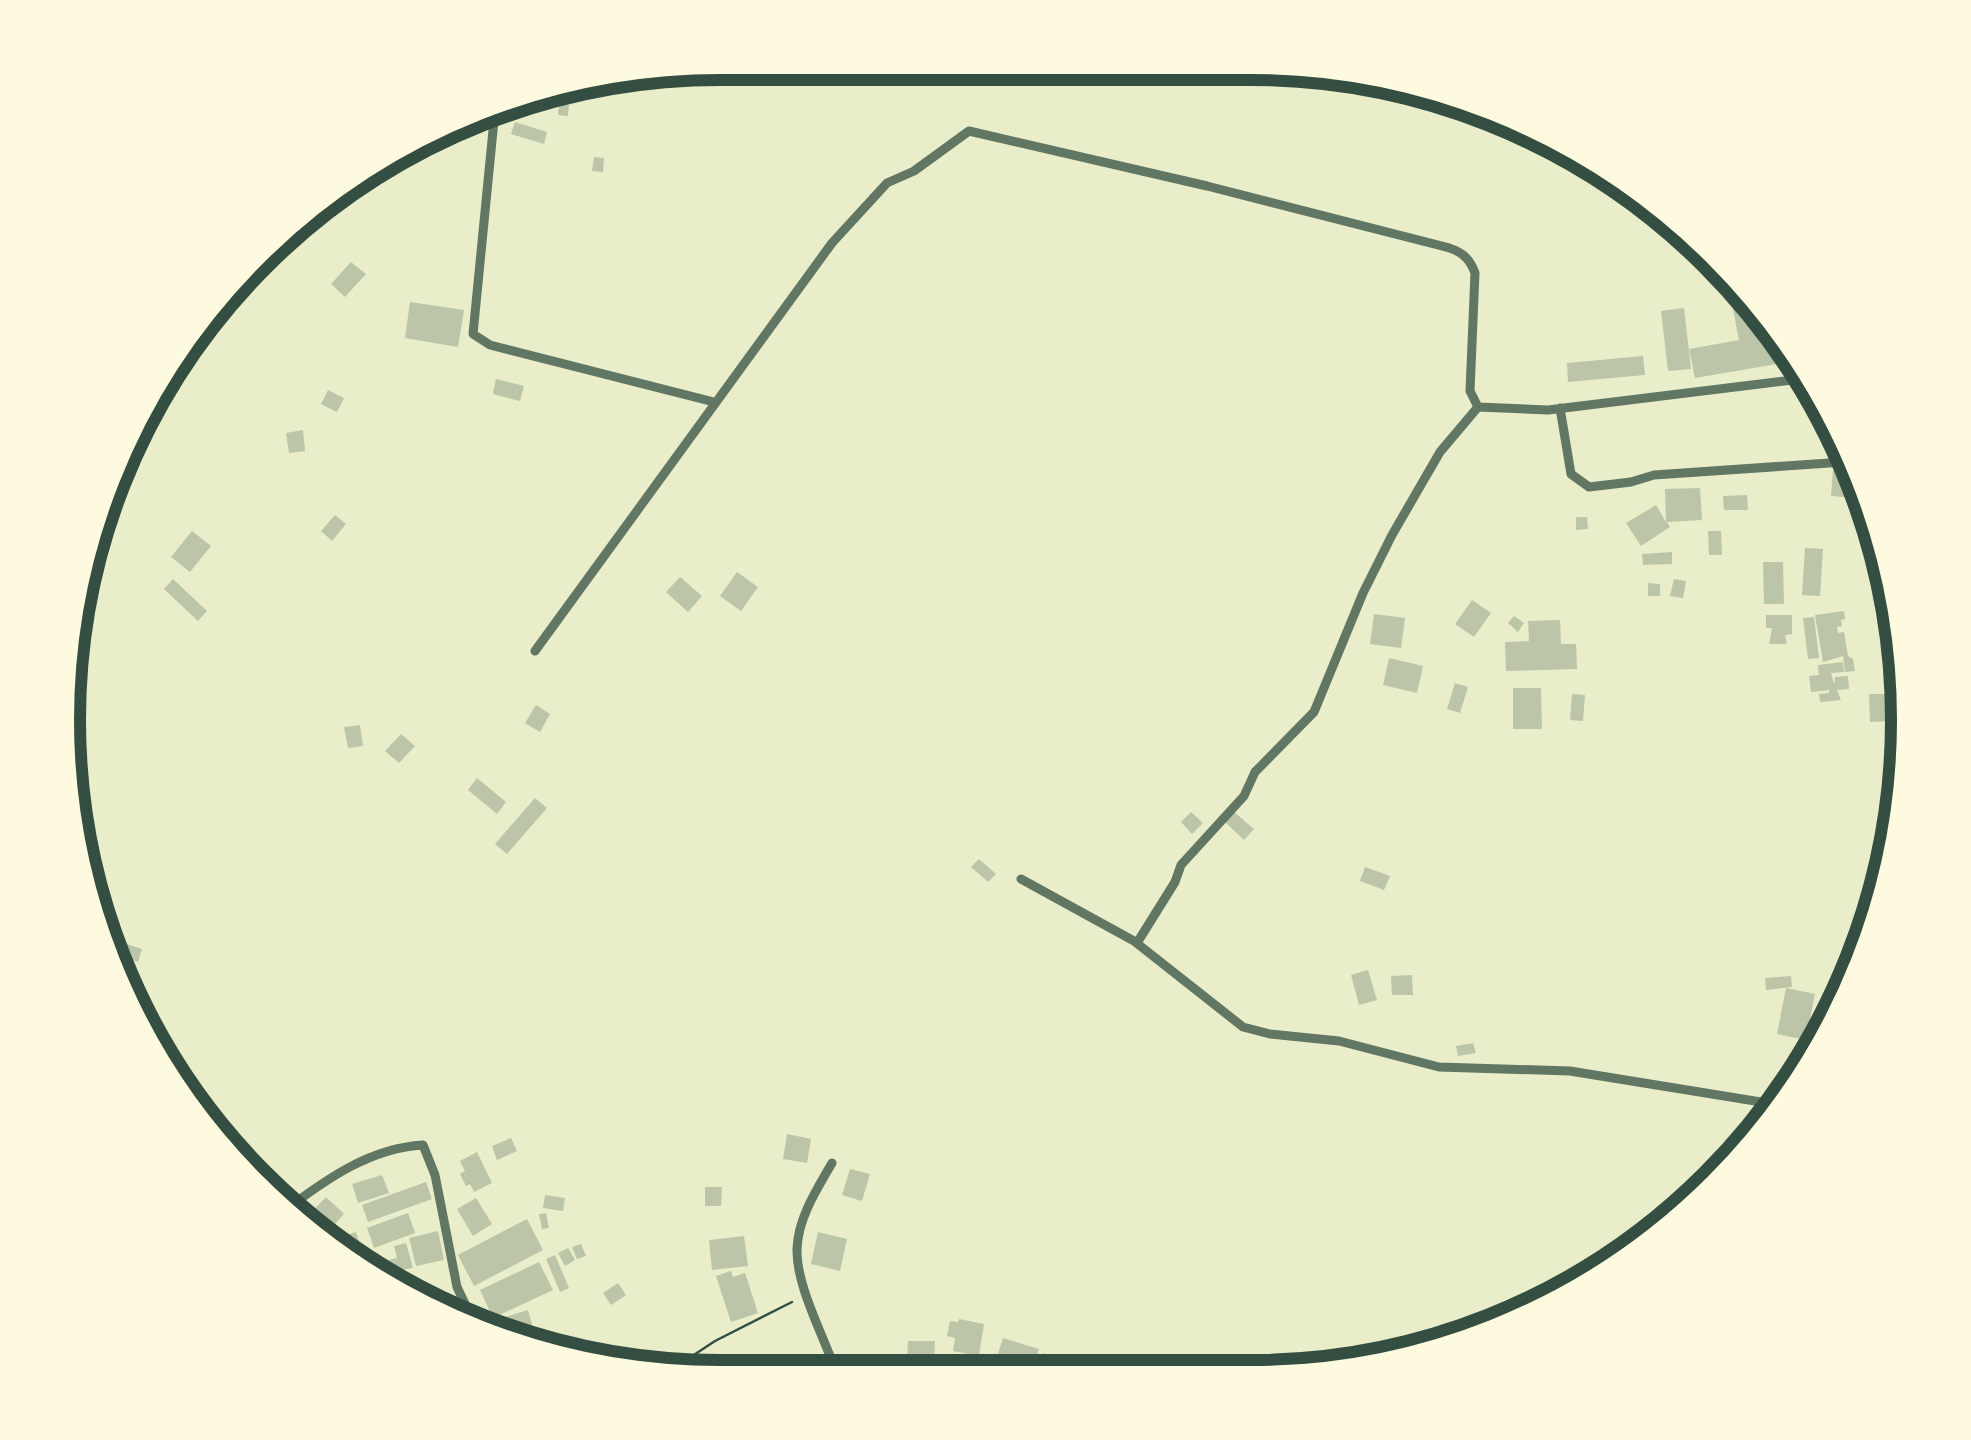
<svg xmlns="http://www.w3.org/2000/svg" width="1971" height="1440" font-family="Signika,sans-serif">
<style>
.building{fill:#bcc5a7}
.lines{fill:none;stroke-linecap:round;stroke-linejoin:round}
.path{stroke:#344e41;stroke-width:2.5}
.minor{stroke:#617663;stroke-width:9}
.rim{fill:none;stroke:#344e41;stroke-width:12}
</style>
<rect width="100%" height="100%" fill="#e9edc9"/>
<path class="building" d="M 582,81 L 590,85 L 584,94 L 573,87 L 576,82 Z
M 559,104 L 569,105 L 568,116 L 558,115 Z
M 515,122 L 547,132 L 544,144 L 511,134 Z
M 594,157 L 604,158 L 603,172 L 592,171 Z
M 351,262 L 366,274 L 345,297 L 331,284 Z
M 1729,279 L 1746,295 L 1729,294 Z
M 410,302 L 464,310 L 458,347 L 405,338 Z
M 1757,305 L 1761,309 L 1767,340 L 1783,338 L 1788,362 L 1695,378 L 1689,349 L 1739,340 L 1733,309 Z
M 1684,308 L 1691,369 L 1668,371 L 1661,311 Z
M 1643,356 L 1645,375 L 1568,382 L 1567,363 Z
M 496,379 L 524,386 L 520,401 L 493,394 Z
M 328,390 L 344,398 L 337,412 L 321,404 Z
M 303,430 L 305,451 L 289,453 L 286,433 Z
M 1833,470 L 1857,471 L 1856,498 L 1831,496 Z
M 1700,488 L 1702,520 L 1667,522 L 1670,527 L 1641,546 L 1626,523 L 1656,505 L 1666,522 L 1665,489 Z
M 1747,495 L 1748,510 L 1724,510 L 1723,496 Z
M 1865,495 L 1877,526 L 1864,525 Z
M 335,515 L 346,524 L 332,541 L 321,531 Z
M 1576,517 L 1587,517 L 1588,529 L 1576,530 Z
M 192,531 L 211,546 L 190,572 L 171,557 Z
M 1708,531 L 1721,531 L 1722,555 L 1709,555 Z
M 1805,548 L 1823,549 L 1820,596 L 1802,595 Z
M 1672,552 L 1672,564 L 1643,565 L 1642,554 Z
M 1763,562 L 1783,562 L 1784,604 L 1764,604 Z
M 737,572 L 758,587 L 741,611 L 720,596 Z
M 680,577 L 702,596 L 688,612 L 666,592 Z
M 173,579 L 207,611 L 198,621 L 164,589 Z
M 1674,579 L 1686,581 L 1683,598 L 1670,596 Z
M 1648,583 L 1660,584 L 1660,596 L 1648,596 Z
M 1472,600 L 1491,613 L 1474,637 L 1455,624 Z
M 1844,611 L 1845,619 L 1841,620 L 1842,626 L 1837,627 L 1838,633 L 1844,632 L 1848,656 L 1853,659 L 1855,671 L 1845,672 L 1843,656 L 1823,662 L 1815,615 Z
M 1374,614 L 1405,618 L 1401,648 L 1370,644 Z
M 1766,615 L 1792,615 L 1792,634 L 1785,635 L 1787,644 L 1769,644 L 1772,628 L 1766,628 Z
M 1514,616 L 1524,623 L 1518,632 L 1508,623 Z
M 1814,617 L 1819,658 L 1808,659 L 1803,618 Z
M 1560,620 L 1561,644 L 1576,644 L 1577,669 L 1506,671 L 1505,642 L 1529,641 L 1528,621 Z
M 1389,658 L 1423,666 L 1417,693 L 1383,685 Z
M 1843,662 L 1844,672 L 1831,673 L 1834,684 L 1835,677 L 1848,676 L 1849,689 L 1837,690 L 1841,700 L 1820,702 L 1819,694 L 1829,693 L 1829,690 L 1811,692 L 1809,676 L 1819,675 L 1818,665 Z
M 1455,683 L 1468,687 L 1460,713 L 1447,709 Z
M 1513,688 L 1541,688 L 1542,729 L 1513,729 Z
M 1572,694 L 1585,695 L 1583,721 L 1570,720 Z
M 1869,694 L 1896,694 L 1896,721 L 1870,722 Z
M 536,705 L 550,714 L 540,732 L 525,723 Z
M 360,725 L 363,746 L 348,748 L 344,727 Z
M 401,734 L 415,746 L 399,763 L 385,751 Z
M 477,778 L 506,802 L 497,814 L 468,790 Z
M 535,798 L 547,808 L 507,854 L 495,844 Z
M 1191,812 L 1203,823 L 1192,834 L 1181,822 Z
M 1234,812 L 1254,829 L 1244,840 L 1225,822 Z
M 979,859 L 996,874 L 988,882 L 971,867 Z
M 1365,867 L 1390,876 L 1384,890 L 1360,881 Z
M 127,944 L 142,949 L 138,962 L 123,957 Z
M 1368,970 L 1377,1000 L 1359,1005 L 1351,975 Z
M 1412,975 L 1413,995 L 1392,995 L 1391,976 Z
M 1791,976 L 1792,987 L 1766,990 L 1765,978 Z
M 1786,988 L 1815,994 L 1806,1040 L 1777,1034 Z
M 1473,1043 L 1476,1053 L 1458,1056 L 1456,1046 Z
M 1789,1059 L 1799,1062 L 1792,1082 L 1782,1078 Z
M 787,1134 L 811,1139 L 807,1163 L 783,1159 Z
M 511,1138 L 517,1151 L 497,1160 L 492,1146 Z
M 477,1152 L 492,1183 L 474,1192 L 470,1184 L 466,1186 L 460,1174 L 465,1171 L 460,1161 Z
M 850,1169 L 870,1174 L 862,1201 L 842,1195 Z
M 382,1175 L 389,1193 L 358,1203 L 352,1184 Z
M 426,1182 L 432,1199 L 368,1222 L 362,1205 Z
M 705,1187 L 722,1187 L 721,1206 L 705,1206 Z
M 545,1195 L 565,1198 L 563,1211 L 543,1208 Z
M 326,1197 L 344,1214 L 322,1238 L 303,1221 Z
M 476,1198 L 492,1224 L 473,1236 L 457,1209 Z
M 408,1213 L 415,1233 L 374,1248 L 367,1228 Z
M 546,1213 L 549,1228 L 542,1229 L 539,1214 Z
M 527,1219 L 543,1250 L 474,1286 L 458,1255 Z
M 438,1231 L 444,1260 L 416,1266 L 409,1238 Z
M 356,1232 L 366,1262 L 361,1264 L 346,1254 L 340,1237 Z
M 818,1232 L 847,1239 L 840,1271 L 811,1264 Z
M 744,1236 L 748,1266 L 712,1270 L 709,1240 Z
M 406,1243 L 413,1268 L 376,1274 L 374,1264 L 397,1258 L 394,1246 Z
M 581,1244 L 586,1256 L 577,1259 L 572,1247 Z
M 568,1248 L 575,1260 L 565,1266 L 558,1253 Z
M 555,1255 L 569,1288 L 560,1292 L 546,1259 Z
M 539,1262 L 553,1290 L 493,1318 L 480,1290 Z
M 731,1271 L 733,1277 L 745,1273 L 758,1313 L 731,1322 L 716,1276 Z
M 618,1283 L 626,1295 L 611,1305 L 603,1293 Z
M 528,1310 L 536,1339 L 520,1344 L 497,1335 L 492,1321 Z
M 959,1319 L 984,1324 L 979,1356 L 953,1351 L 955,1338 L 947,1336 L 950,1321 L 958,1322 Z
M 1467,1323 L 1487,1323 L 1487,1331 L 1467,1337 Z
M 1003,1338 L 1039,1349 L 1033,1369 L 997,1357 Z
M 908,1341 L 935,1341 L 934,1364 L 907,1363 Z
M 1043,1353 L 1093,1370 L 1092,1373 L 1037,1371 Z
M 954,1363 L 970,1365 L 969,1374 L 953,1374 Z"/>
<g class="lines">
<path class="path" d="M 665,1374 L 715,1341 L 792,1302"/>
<path class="minor" d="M 495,110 L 473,334 L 490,345 L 714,402
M 1560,408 L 1571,474 L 1589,487 L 1631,482 L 1654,475 L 1844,462
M 535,651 L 832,243 L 887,183 L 914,171 L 969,131 L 1207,186 L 1442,246 C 1459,250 1469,256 1475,273 L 1470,391 L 1478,407 L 1548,410 L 1809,378
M 1021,879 L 1134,941 L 1243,1027 L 1270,1034 L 1339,1041 L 1439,1067 L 1570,1071 L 1780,1105
M 1137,943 L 1175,882 L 1181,865 L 1244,796 L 1255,772 L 1314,712 L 1363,593 L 1392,535 L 1440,452 L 1478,407
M 832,1163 C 817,1189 798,1218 797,1249 C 796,1287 825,1338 837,1375
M 294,1219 L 288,1208 C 328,1178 371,1148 423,1145 L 435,1175 L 457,1287 L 476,1327"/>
</g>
<path d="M0 0H1971V1440H0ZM720 80H1251A640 640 0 0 1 1891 720V720A640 640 0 0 1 1251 1360H720A640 640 0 0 1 80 720V720A640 640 0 0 1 720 80Z" fill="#fefae0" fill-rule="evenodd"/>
<path class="rim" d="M720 80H1251A640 640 0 0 1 1891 720V720A640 640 0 0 1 1251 1360H720A640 640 0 0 1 80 720V720A640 640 0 0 1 720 80Z"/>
</svg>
